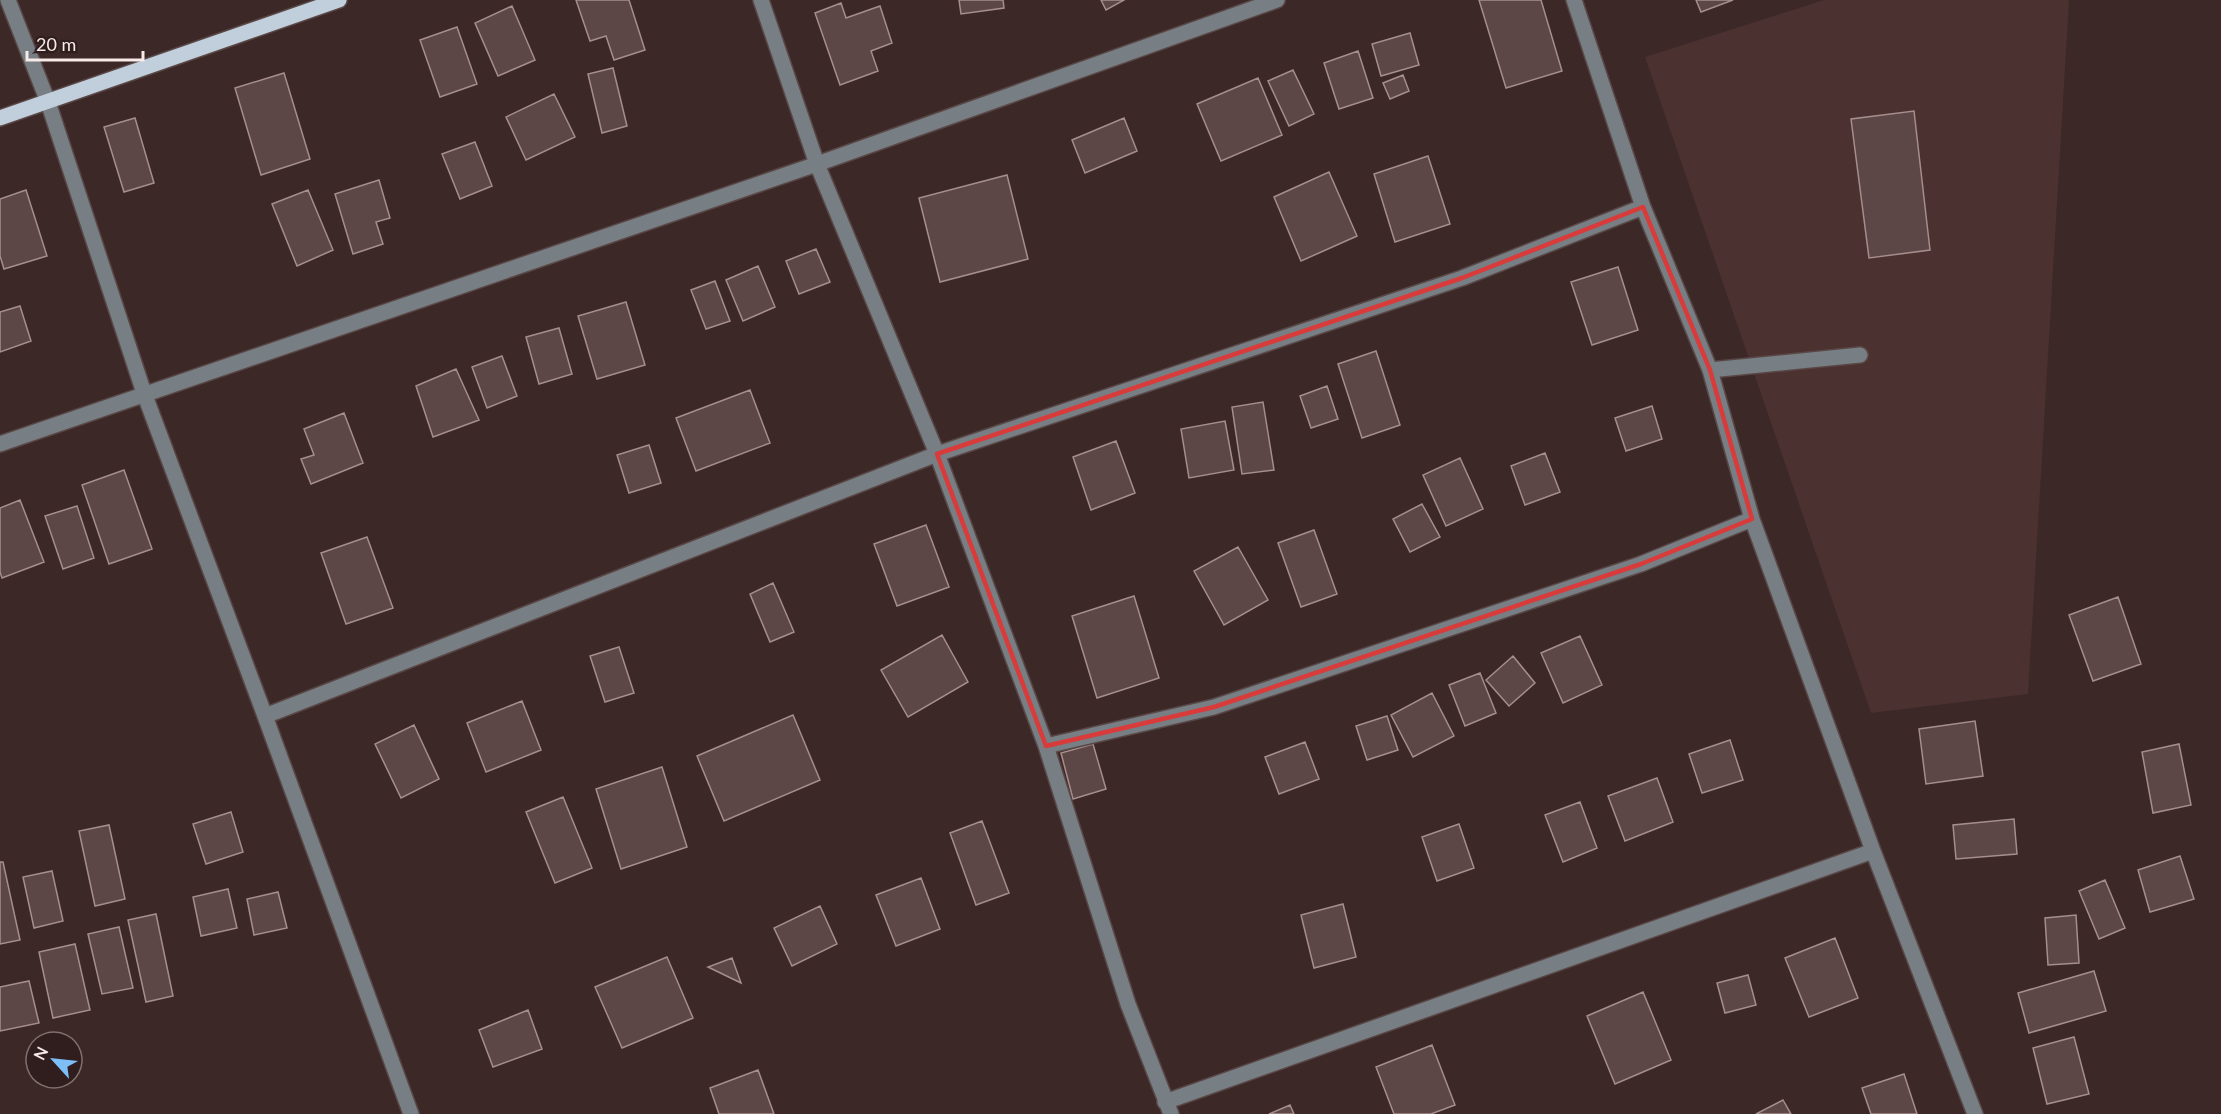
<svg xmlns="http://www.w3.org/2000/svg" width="2221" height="1114" font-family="Lato,sans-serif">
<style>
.built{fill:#4b3130}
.building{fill:#5c4746;stroke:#a68e8d;stroke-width:1.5}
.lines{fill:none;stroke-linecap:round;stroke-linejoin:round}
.minor-casing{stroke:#594746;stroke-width:18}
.major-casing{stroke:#594746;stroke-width:18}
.minor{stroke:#777e84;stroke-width:15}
.major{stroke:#c1cfdc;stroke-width:15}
.marked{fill:none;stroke:#d93b3b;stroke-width:4.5;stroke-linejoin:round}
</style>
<rect width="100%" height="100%" fill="#3b2827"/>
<path class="built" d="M 1824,0 L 2069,0 L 2028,694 L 1871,713 L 1645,57 Z"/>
<path class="building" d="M 576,0 L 629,0 L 645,50 L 614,60 L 606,36 L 590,41 Z
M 959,0 L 1003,0 L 1004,8 L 961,14 Z
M 1101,0 L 1124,0 L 1106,10 Z
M 1479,0 L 1541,0 L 1562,71 L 1506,88 Z
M 1696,0 L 1733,0 L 1701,12 Z
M 841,3 L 846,18 L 880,6 L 892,43 L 871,51 L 878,71 L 840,85 L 815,13 Z
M 512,6 L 535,60 L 498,76 L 475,23 Z
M 457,27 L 477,84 L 440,97 L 420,40 Z
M 1410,33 L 1419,65 L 1381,76 L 1372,44 Z
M 1358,51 L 1373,98 L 1339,109 L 1324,63 Z
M 613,68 L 627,126 L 602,133 L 588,74 Z
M 1293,70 L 1314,114 L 1289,126 L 1268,81 Z
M 284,73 L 310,159 L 261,175 L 235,88 Z
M 1403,75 L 1409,91 L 1390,99 L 1383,83 Z
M 1258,78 L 1282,135 L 1221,161 L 1197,104 Z
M 554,94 L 575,137 L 526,160 L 506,117 Z
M 1914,111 L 1930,250 L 1869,258 L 1851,119 Z
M 135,118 L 154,183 L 124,192 L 104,127 Z
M 1124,118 L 1137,151 L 1085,173 L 1072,140 Z
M 475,142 L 492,186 L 460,199 L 442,154 Z
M 1428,156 L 1450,224 L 1395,242 L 1374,174 Z
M 1329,172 L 1357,236 L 1301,261 L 1274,197 Z
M 1007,175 L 1028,259 L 940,282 L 919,198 Z
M 379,180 L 390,218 L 376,222 L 383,244 L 353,254 L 335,194 Z
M 26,190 L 47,256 L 4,269 L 0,256 L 0,199 Z
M 308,190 L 333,250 L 297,266 L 272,204 Z
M 816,249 L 830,282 L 799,294 L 786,261 Z
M 758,266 L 775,307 L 743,321 L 726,280 Z
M 1618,267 L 1638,330 L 1592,345 L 1571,282 Z
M 715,281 L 730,321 L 706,329 L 691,290 Z
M 626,302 L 645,365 L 597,379 L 578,316 Z
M 20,306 L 31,341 L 0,352 L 0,312 Z
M 559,328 L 572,374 L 539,384 L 526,337 Z
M 1376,351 L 1400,425 L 1362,438 L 1338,364 Z
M 502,356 L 517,396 L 487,408 L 472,367 Z
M 456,369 L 479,420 L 433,437 L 416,386 Z
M 1327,386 L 1338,419 L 1311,428 L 1300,396 Z
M 750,390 L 770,443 L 696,471 L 676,418 Z
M 1263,402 L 1274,470 L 1242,474 L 1232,407 Z
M 1652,406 L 1662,439 L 1626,451 L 1615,418 Z
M 344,413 L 363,463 L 311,484 L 301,459 L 314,455 L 304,429 Z
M 1225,421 L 1234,470 L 1189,478 L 1181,429 Z
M 1116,441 L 1135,493 L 1091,510 L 1073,457 Z
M 649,445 L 661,483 L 629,493 L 617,455 Z
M 1545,453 L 1560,492 L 1525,505 L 1511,466 Z
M 1460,458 L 1483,509 L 1446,526 L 1423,475 Z
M 124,470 L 152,549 L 109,564 L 82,485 Z
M 20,500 L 44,562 L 2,578 L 0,572 L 0,508 Z
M 1422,504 L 1440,537 L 1410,552 L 1393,519 Z
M 77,506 L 94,558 L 63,569 L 45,516 Z
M 926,525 L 949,587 L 897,606 L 874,544 Z
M 1314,530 L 1337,594 L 1301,607 L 1278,543 Z
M 367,537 L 393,608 L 346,624 L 321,553 Z
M 1238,547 L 1268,600 L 1224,625 L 1194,571 Z
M 773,583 L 794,632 L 770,642 L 750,594 Z
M 1134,596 L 1159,678 L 1097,698 L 1072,616 Z
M 2118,597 L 2141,664 L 2093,681 L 2069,615 Z
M 942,635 L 968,682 L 908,717 L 881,670 Z
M 1580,636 L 1602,685 L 1563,703 L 1541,653 Z
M 619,647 L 634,693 L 605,702 L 590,656 Z
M 1513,656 L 1535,683 L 1509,706 L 1486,680 Z
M 1480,673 L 1496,713 L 1465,726 L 1449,685 Z
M 1432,693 L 1454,736 L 1413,757 L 1391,715 Z
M 522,701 L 541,750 L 486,772 L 467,723 Z
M 793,715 L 820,780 L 724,821 L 697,756 Z
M 1387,716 L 1398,750 L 1367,760 L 1356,726 Z
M 1975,721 L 1983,776 L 1926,784 L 1919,729 Z
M 414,725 L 439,779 L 401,798 L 375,744 Z
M 1730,740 L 1743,780 L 1702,793 L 1689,754 Z
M 1305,742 L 1319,779 L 1279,794 L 1265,757 Z
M 1093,744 L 1106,789 L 1073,799 L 1061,753 Z
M 2179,744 L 2191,805 L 2153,813 L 2142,752 Z
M 662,767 L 687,847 L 621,869 L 596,789 Z
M 1657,778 L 1673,822 L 1625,841 L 1608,796 Z
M 563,797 L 592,868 L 555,883 L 526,812 Z
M 1580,802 L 1597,848 L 1563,862 L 1545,815 Z
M 231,812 L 243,852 L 206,864 L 193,824 Z
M 2014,819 L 2017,854 L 1956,859 L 1953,825 Z
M 982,821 L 1009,893 L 976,905 L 950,833 Z
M 1459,824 L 1474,868 L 1437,881 L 1422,837 Z
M 109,825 L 125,899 L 95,906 L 79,831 Z
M 2180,856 L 2194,899 L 2150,912 L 2138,870 Z
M 0,862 L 3,862 L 20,940 L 0,944 Z
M 52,871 L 63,921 L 34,928 L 23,877 Z
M 921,878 L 940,929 L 896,946 L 876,895 Z
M 2105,880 L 2125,928 L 2099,939 L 2079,891 Z
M 228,889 L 237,928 L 201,936 L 193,897 Z
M 278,892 L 287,928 L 254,935 L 247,899 Z
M 1343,904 L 1356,957 L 1314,968 L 1301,915 Z
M 820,906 L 837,944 L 792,966 L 774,928 Z
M 156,914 L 173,996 L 146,1002 L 128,920 Z
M 2076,915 L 2079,963 L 2048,965 L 2045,918 Z
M 119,927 L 133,988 L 102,994 L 88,934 Z
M 1835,938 L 1858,998 L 1809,1017 L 1785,958 Z
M 75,944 L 90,1010 L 53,1018 L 39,952 Z
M 667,957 L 693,1018 L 622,1048 L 595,987 Z
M 732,958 L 741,983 L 708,967 Z
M 2094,971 L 2106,1011 L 2029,1033 L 2018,993 Z
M 1748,975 L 1756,1005 L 1725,1013 L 1717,983 Z
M 29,981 L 39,1023 L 0,1031 L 0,987 Z
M 1643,992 L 1671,1060 L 1615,1084 L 1587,1016 Z
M 528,1010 L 542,1049 L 493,1067 L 479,1030 Z
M 2074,1037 L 2089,1094 L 2047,1104 L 2033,1048 Z
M 1432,1045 L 1455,1105 L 1431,1114 L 1394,1114 L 1376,1067 Z
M 758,1070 L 774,1114 L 719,1114 L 710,1088 Z
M 1904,1074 L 1917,1114 L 1871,1114 L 1862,1088 Z
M 1783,1100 L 1791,1114 L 1756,1114 Z
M 1290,1105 L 1294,1114 L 1269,1114 Z"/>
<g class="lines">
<defs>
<path id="minor" d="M 8,0 L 48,102 L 144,393 L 265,716 L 411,1114
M 761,0 L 817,164 L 937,454 L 1046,746 L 1128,1004 L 1171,1114
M 1574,0 L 1643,207 L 1710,370 L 1752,519 L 1873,851 L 1975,1114
M 1710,370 L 1860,355
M 0,444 L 817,164 L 1277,0
M 265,716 L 937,454 L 1462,278 L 1643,207
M 1046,746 L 1214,707 L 1641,564 L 1752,519
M 1165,1102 L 1873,851"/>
<path id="major" d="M 0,118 L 339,0"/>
</defs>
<use href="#minor" class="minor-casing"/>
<use href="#major" class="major-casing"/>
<use href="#minor" class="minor"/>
<use href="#major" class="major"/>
</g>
<path class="marked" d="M 1643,207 L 1710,370 L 1752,519 L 1641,564 L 1214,707 L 1046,746 L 937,454 L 1462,278 Z"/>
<g transform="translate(54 1060) rotate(297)"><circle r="28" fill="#301e1e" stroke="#80706f" stroke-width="1.5"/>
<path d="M0-4.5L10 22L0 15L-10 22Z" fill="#7dbef9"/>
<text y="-9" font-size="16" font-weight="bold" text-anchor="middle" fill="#f7eae9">N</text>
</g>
<path d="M27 51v9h116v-9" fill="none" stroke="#f7eae9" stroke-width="3"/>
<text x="36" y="51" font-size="18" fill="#f7eae9" stroke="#301e1e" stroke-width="4.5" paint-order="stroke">20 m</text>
</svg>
